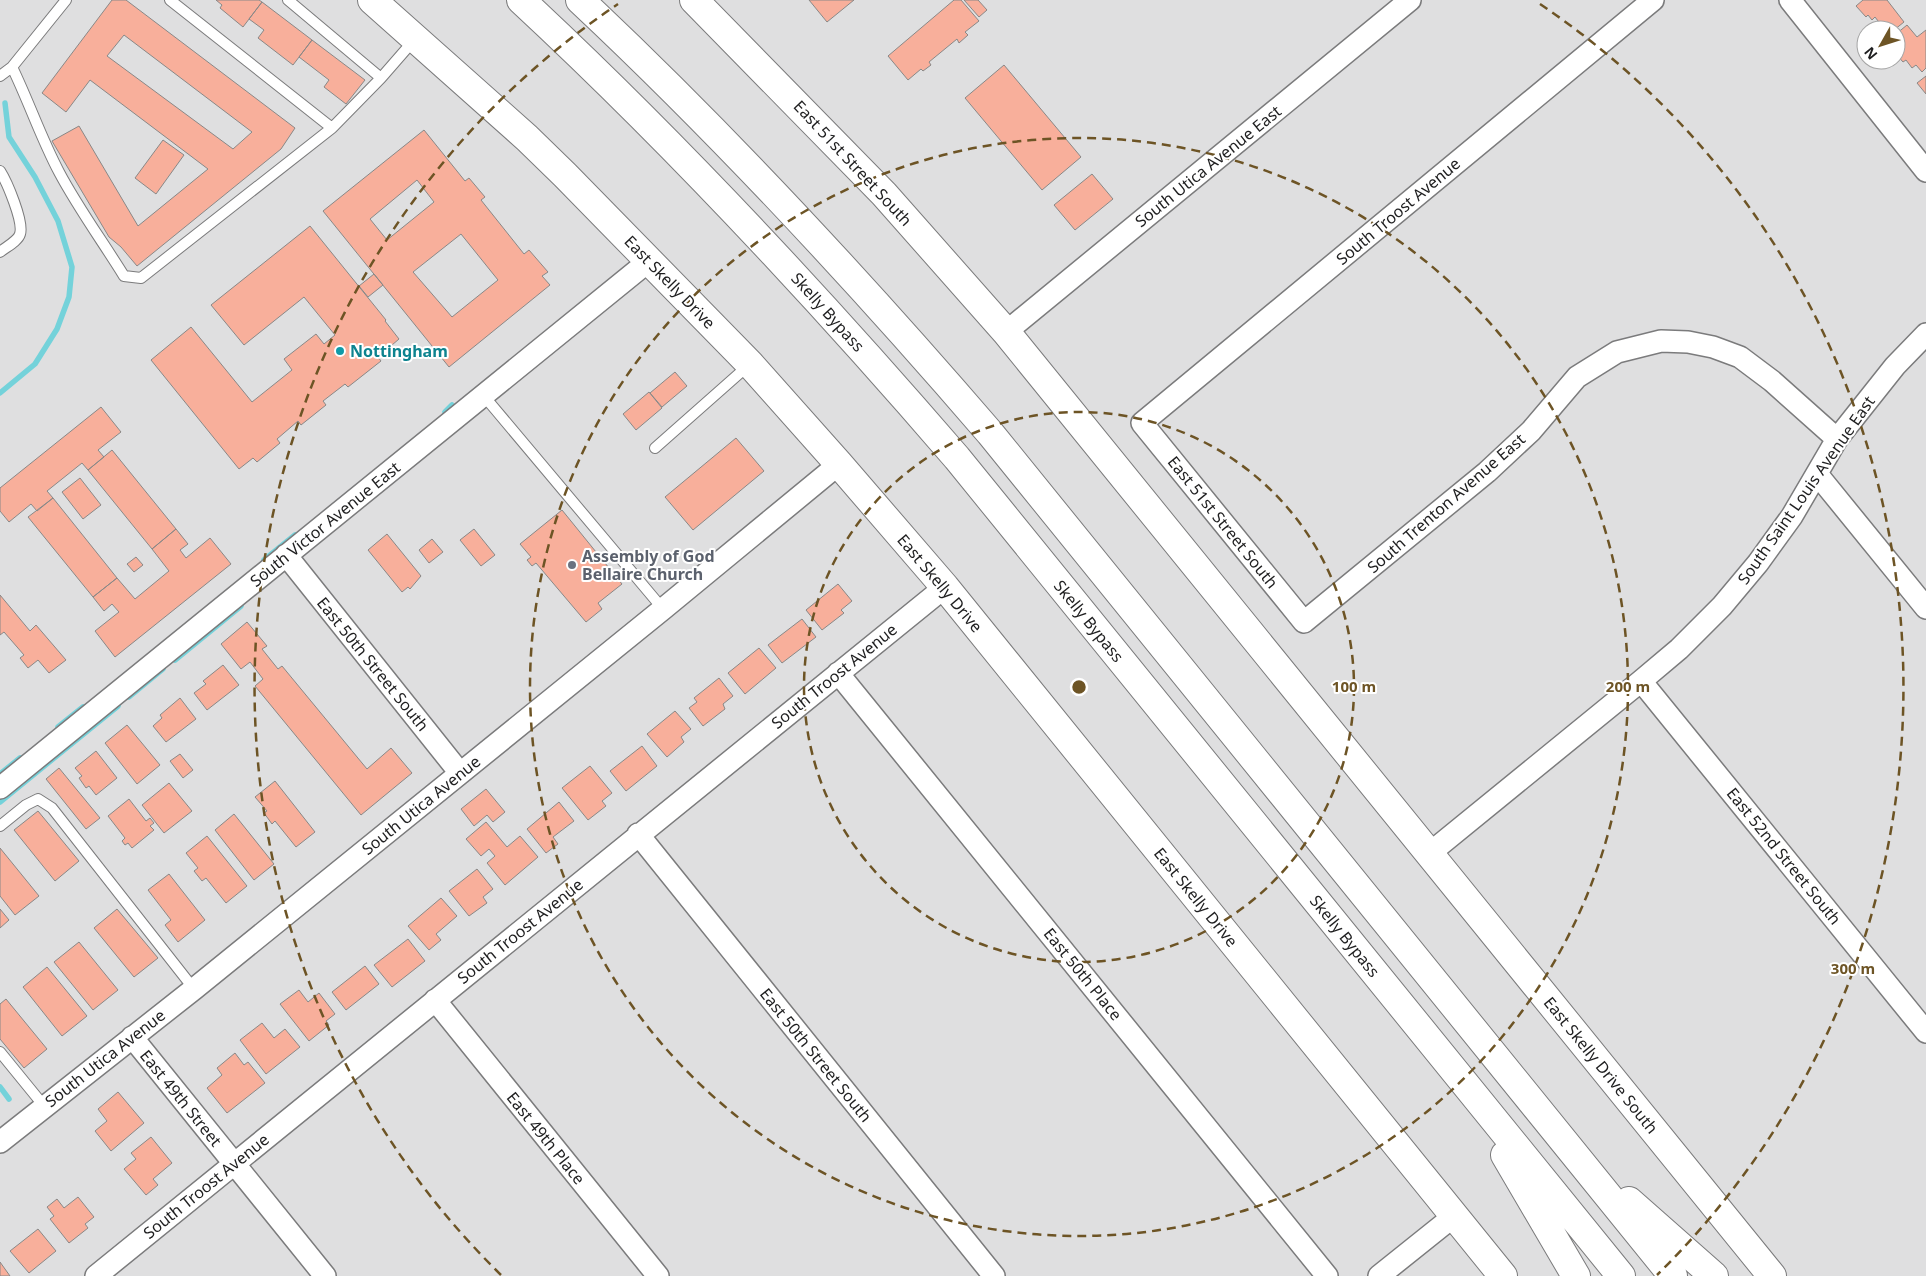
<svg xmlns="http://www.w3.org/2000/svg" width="1926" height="1276" font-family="'Noto Sans',sans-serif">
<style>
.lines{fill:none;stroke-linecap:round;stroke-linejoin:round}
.stream{stroke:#74d2da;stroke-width:5.5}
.building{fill:#f8af9b;stroke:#898887;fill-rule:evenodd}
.lane-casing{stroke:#7b7b7c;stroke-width:12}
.street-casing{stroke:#7b7b7c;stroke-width:24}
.secondary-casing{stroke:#7b7b7c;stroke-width:30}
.highway-casing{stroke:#7b7b7c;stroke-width:30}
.lane{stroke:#fff;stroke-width:10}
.street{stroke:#fff;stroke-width:21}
.secondary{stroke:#fff;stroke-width:28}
.highway{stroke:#fff;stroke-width:28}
.ring{fill:none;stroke:#6d5425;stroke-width:2.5;stroke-dasharray:9 6}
.culture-dot{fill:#0f9aa8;stroke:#fff;stroke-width:2}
.worship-dot{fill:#6b7280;stroke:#fff;stroke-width:2}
.labels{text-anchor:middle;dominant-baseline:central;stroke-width:4;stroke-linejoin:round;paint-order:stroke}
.street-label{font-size:16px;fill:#1e1e1f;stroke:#fff}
.culture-label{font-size:16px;font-weight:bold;fill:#0d838f;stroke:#fff;text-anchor:start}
.worship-label{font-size:16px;font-weight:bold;fill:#5b616d;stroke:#fff;text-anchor:start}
.centre{fill:#6d5425;stroke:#fff;stroke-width:2.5}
.ring-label{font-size:15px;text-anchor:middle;font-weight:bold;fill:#6d5425;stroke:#fff;stroke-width:4;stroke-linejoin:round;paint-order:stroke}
</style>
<rect width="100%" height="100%" fill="#dfdfe0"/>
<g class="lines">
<path class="stream" d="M 0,393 L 35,364 L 57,329 L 69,297 L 72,267 L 58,221 L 35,177 L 9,137 L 5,103
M 445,412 L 452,405
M 264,560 L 295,535
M 175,660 L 241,606
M 129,697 L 163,669
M 58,727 L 83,707
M 0,774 L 20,758
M 0,802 L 118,706
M 0,1087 L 9,1099"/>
</g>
<path class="building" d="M 112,0 L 126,0 L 295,128 L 281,149 L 137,266 L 121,247 L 109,237 L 52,141 L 79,126 L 138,226 L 208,169 L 90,80 L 66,112 L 42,93 ZM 124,35 L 252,132 L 233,149 L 107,56 Z
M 216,0 L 259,0 L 262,2 L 243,27 L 220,8 L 222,5 Z
M 809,0 L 854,0 L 827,22 Z
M 954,0 L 961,0 L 979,21 L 965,32 L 968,35 L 959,43 L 957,39 L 929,62 L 931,65 L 923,71 L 921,69 L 908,80 L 888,56 Z
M 964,0 L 978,0 L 987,10 L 979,17 Z
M 1863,0 L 1887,0 L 1904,22 L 1894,30 L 1885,30 L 1875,17 L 1872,20 L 1868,15 L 1866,17 L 1856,6 Z
M 262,2 L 312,40 L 293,65 L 258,38 L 264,30 L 249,19 Z
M 1907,25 L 1917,37 L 1926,30 L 1926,68 L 1922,72 L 1916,65 L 1912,68 L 1906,60 L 1903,62 L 1896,54 L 1896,34 Z
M 312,40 L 365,80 L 346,104 L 324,87 L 329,80 L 299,57 Z
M 1004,65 L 1081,157 L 1042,190 L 965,98 Z
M 1926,76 L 1926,94 L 1917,83 Z
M 424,130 L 465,181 L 469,178 L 485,197 L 481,200 L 524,254 L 529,250 L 548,272 L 542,276 L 550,285 L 449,367 L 323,211 ZM 417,180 L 434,202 L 387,240 L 370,219 ZM 461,234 L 498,280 L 452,317 L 413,272 Z
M 163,140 L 184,155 L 156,194 L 135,178 Z
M 1092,174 L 1113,199 L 1075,230 L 1054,205 Z
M 310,226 L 386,320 L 385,321 L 399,339 L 378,357 L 381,361 L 348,387 L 345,384 L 323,401 L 326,405 L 301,425 L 298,421 L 277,439 L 280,443 L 257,462 L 253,458 L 239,469 L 151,360 L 191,327 L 252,402 L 292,370 L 284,359 L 316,334 L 324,344 L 335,335 L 304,297 L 244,345 L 211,305 Z
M 374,274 L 383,285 L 368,297 L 359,286 Z
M 675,372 L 687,386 L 662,407 L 650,393 Z
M 649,392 L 662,408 L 636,430 L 623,414 Z
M 101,407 L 121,432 L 98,450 L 104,457 L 88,470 L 82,463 L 47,491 L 53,498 L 37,511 L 31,504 L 9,522 L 0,511 L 0,488 Z
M 736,438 L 764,471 L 693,530 L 665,497 Z
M 112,450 L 176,529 L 152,549 L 88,470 Z
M 80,478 L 101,505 L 83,519 L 62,492 Z
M 53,498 L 117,578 L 93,597 L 28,517 Z
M 562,510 L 622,584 L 598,603 L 602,609 L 586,622 L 536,563 L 532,566 L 527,560 L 531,557 L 520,544 Z
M 176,529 L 188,544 L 180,550 L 186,558 L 210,538 L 231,564 L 115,657 L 95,631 L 119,612 L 112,604 L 104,611 L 93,597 L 117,578 L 135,599 L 169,571 L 152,549 Z
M 474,529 L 495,555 L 481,566 L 460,540 Z
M 387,534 L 421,576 L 410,589 L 408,587 L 402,592 L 368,550 Z
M 432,539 L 443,552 L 429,563 L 419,550 Z
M 136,557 L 143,565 L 134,572 L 127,564 Z
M 838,584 L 852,601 L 841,610 L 844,613 L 822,630 L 806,610 Z
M 0,595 L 30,631 L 36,625 L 66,660 L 49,673 L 38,660 L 28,668 L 20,658 L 24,655 L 4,632 L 0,635 Z
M 802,619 L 816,637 L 782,663 L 768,645 Z
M 247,622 L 267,646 L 262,649 L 278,669 L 282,666 L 367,769 L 391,748 L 412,773 L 361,815 L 255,686 L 263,679 L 250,662 L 241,669 L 221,644 Z
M 759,648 L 776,668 L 745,694 L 728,673 Z
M 223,665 L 239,685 L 207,710 L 194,693 L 206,684 L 203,681 Z
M 719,678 L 733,696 L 723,704 L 725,709 L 703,726 L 689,708 L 697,702 L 694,698 Z
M 180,698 L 196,719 L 166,742 L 153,726 L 162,718 L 160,715 Z
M 675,711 L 691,729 L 681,737 L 684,742 L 667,757 L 647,734 Z
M 127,725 L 160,765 L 137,784 L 105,743 Z
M 642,746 L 657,766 L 626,791 L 610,771 Z
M 96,751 L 117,778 L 96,795 L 89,786 L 86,788 L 79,778 L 82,776 L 75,768 Z
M 180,754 L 193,770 L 183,778 L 170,761 Z
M 590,766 L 612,793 L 602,801 L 606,806 L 588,820 L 562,788 Z
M 59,768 L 100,818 L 86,829 L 46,779 Z
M 275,781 L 315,832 L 296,847 L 275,821 L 272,824 L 264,813 L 267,811 L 255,797 Z
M 169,783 L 192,811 L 164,833 L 142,805 Z
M 486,789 L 505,812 L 493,822 L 487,815 L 474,826 L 461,809 Z
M 129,799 L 146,821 L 150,818 L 154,823 L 150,826 L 154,830 L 132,848 L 128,843 L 125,845 L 122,841 L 125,838 L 108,816 Z
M 559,802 L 574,821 L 553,837 L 558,844 L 546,853 L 527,829 Z
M 38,811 L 79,861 L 55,881 L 14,830 Z
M 234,814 L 274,864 L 254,880 L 215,830 Z
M 486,822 L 507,847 L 520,836 L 538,857 L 505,885 L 487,863 L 495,856 L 489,849 L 481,856 L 466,839 Z
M 207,836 L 247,886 L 226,903 L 206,878 L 202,881 L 194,871 L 198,868 L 186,853 Z
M 0,848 L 39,896 L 15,915 L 0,896 Z
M 477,869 L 493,889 L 483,897 L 487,903 L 469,916 L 449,891 Z
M 169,874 L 205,920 L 178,942 L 165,925 L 171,920 L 148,890 Z
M 441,898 L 457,916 L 436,934 L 441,940 L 429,950 L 408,926 Z
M 0,909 L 9,920 L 0,928 Z
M 117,909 L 158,958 L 134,977 L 94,928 Z
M 408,939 L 425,961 L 392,987 L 374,965 Z
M 79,942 L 118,990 L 93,1010 L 54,962 Z
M 365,966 L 379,984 L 346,1010 L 332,992 Z
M 47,967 L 87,1016 L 62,1036 L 23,987 Z
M 299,990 L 308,1002 L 319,993 L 335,1014 L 326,1021 L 329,1025 L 309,1041 L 280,1004 Z
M 6,999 L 47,1049 L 24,1068 L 0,1039 L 0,1004 Z
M 262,1023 L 274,1038 L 285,1029 L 300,1047 L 266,1074 L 240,1040 Z
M 235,1053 L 244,1065 L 248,1062 L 265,1083 L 227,1113 L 207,1088 L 222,1075 L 217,1068 Z
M 118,1092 L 144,1123 L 111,1151 L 95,1131 L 107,1121 L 98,1109 Z
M 151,1137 L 172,1163 L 153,1179 L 158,1185 L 146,1195 L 124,1169 L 136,1159 L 131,1153 Z
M 78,1197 L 94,1217 L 85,1224 L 88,1228 L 69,1243 L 50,1219 L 54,1216 L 47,1207 L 57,1199 L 64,1208 Z
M 38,1229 L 56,1251 L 29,1273 L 10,1251 Z
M 0,1262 L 10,1276 L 0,1276 Z"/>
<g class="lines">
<defs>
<path id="lane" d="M 170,0 L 332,128 L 381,78
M 288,0 L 381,78 L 415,39
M 12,67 C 29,102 41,138 59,172 C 78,208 103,242 124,276 L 141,278 L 332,128
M 0,76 L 12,67 L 66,0
M 0,171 C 7,182 24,222 20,234 C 18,241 6,247 0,252
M 484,396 L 663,609
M 655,448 L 750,364
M 0,826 L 26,805 L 38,799 L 52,808 L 194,989
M 0,1052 L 44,1106"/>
<path id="street" d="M 1653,0 L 1142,423 L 1304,622 L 1487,472 L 1531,431 L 1577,377 L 1617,352 L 1661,341 L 1688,342 L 1713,347 L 1740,357 L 1772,381 L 1837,439
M 1790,0 L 1926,171
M 1006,332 L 1410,0
M 1817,474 L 1926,608
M 286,555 L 460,773
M 838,673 L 1327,1276
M 1641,681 L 1926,1032
M 0,788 L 650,260
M 638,834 L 994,1276
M 1430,853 L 1641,681 L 1679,649 L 1722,606 L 1758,563 L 1792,516 L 1837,439 L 1895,366 L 1926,334
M 435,1000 L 658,1276
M 132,1037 L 325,1276
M 0,1142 L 194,989 L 663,609 L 839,464
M 96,1276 L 945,587
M 1379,1276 L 1454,1216"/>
<path id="secondary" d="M 372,0 L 527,138 L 565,175 L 750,364 L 839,464 L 945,587 L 1503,1276
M 694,0 L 884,194 L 1006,332 L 1772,1276"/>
<path id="highway" d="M 521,0 C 676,144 819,298 957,458 L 1621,1276
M 580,0 C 725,136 860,282 990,433 L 1673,1276
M 1505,1155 L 1576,1276
M 1629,1201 L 1714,1276"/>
</defs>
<use href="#lane" class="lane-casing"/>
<use href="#street" class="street-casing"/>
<use href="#secondary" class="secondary-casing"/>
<use href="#highway" class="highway-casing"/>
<use href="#lane" class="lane"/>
<use href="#street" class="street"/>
<use href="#secondary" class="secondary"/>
<use href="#highway" class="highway"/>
</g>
<g class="ring">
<circle cx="1079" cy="687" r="275"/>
<circle cx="1079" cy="687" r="549"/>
<path d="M501 1275A824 824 0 0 1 618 4M1540 4A824 824 0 0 1 1657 1275"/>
</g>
<circle class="culture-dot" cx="340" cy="351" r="5"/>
<circle class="worship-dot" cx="572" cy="565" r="5"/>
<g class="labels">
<g class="street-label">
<text transform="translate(853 163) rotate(47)">East 51st Street South</text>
<text transform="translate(1208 166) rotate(-39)">South Utica Avenue East</text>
<text transform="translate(1398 211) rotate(-40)">South Troost Avenue</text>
<text transform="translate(670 282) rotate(46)">East Skelly Drive</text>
<text transform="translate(828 312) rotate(48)">Skelly Bypass</text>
<text transform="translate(1806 490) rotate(-55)">South Saint Louis Avenue East</text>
<text transform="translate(1446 503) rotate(-41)">South Trenton Avenue East</text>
<text transform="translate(1223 522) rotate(51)">East 51st Street South</text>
<text transform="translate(325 524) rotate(-39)">South Victor Avenue East</text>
<text transform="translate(940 583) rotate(50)">East Skelly Drive</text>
<text transform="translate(1089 621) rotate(51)">Skelly Bypass</text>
<text transform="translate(373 664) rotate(51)">East 50th Street South</text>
<text transform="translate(834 676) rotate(-39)">South Troost Avenue</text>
<text transform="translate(421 805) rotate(-39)">South Utica Avenue</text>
<text transform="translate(1784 856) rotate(51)">East 52nd Street South</text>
<text transform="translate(1196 897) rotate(51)">East Skelly Drive</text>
<text transform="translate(520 931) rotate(-39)">South Troost Avenue</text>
<text transform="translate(1345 936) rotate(51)">Skelly Bypass</text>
<text transform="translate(1083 974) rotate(51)">East 50th Place</text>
<text transform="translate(816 1055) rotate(51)">East 50th Street South</text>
<text transform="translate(105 1058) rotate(-38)">South Utica Avenue</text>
<text transform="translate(1601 1065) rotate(51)">East Skelly Drive South</text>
<text transform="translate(181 1098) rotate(51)">East 49th Street</text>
<text transform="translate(546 1138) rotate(51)">East 49th Place</text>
<text transform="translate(206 1186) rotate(-39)">South Troost Avenue</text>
</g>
<g class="culture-label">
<text x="350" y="351">Nottingham</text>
</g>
<g class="worship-label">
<text x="582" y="556">Assembly of God<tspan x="582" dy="18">Bellaire Church</tspan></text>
</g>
</g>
<circle cx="1079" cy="687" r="8" class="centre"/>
<g class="ring-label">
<text x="1354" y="692">100 m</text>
<text x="1628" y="692">200 m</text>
<text x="1853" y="974">300 m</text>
</g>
<g transform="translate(1881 45) rotate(231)"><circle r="24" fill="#ffffff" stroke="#a5a5a5"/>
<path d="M0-4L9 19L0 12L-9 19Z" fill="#6d5425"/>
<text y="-8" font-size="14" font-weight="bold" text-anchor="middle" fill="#1e1e1f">N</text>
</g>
</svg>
